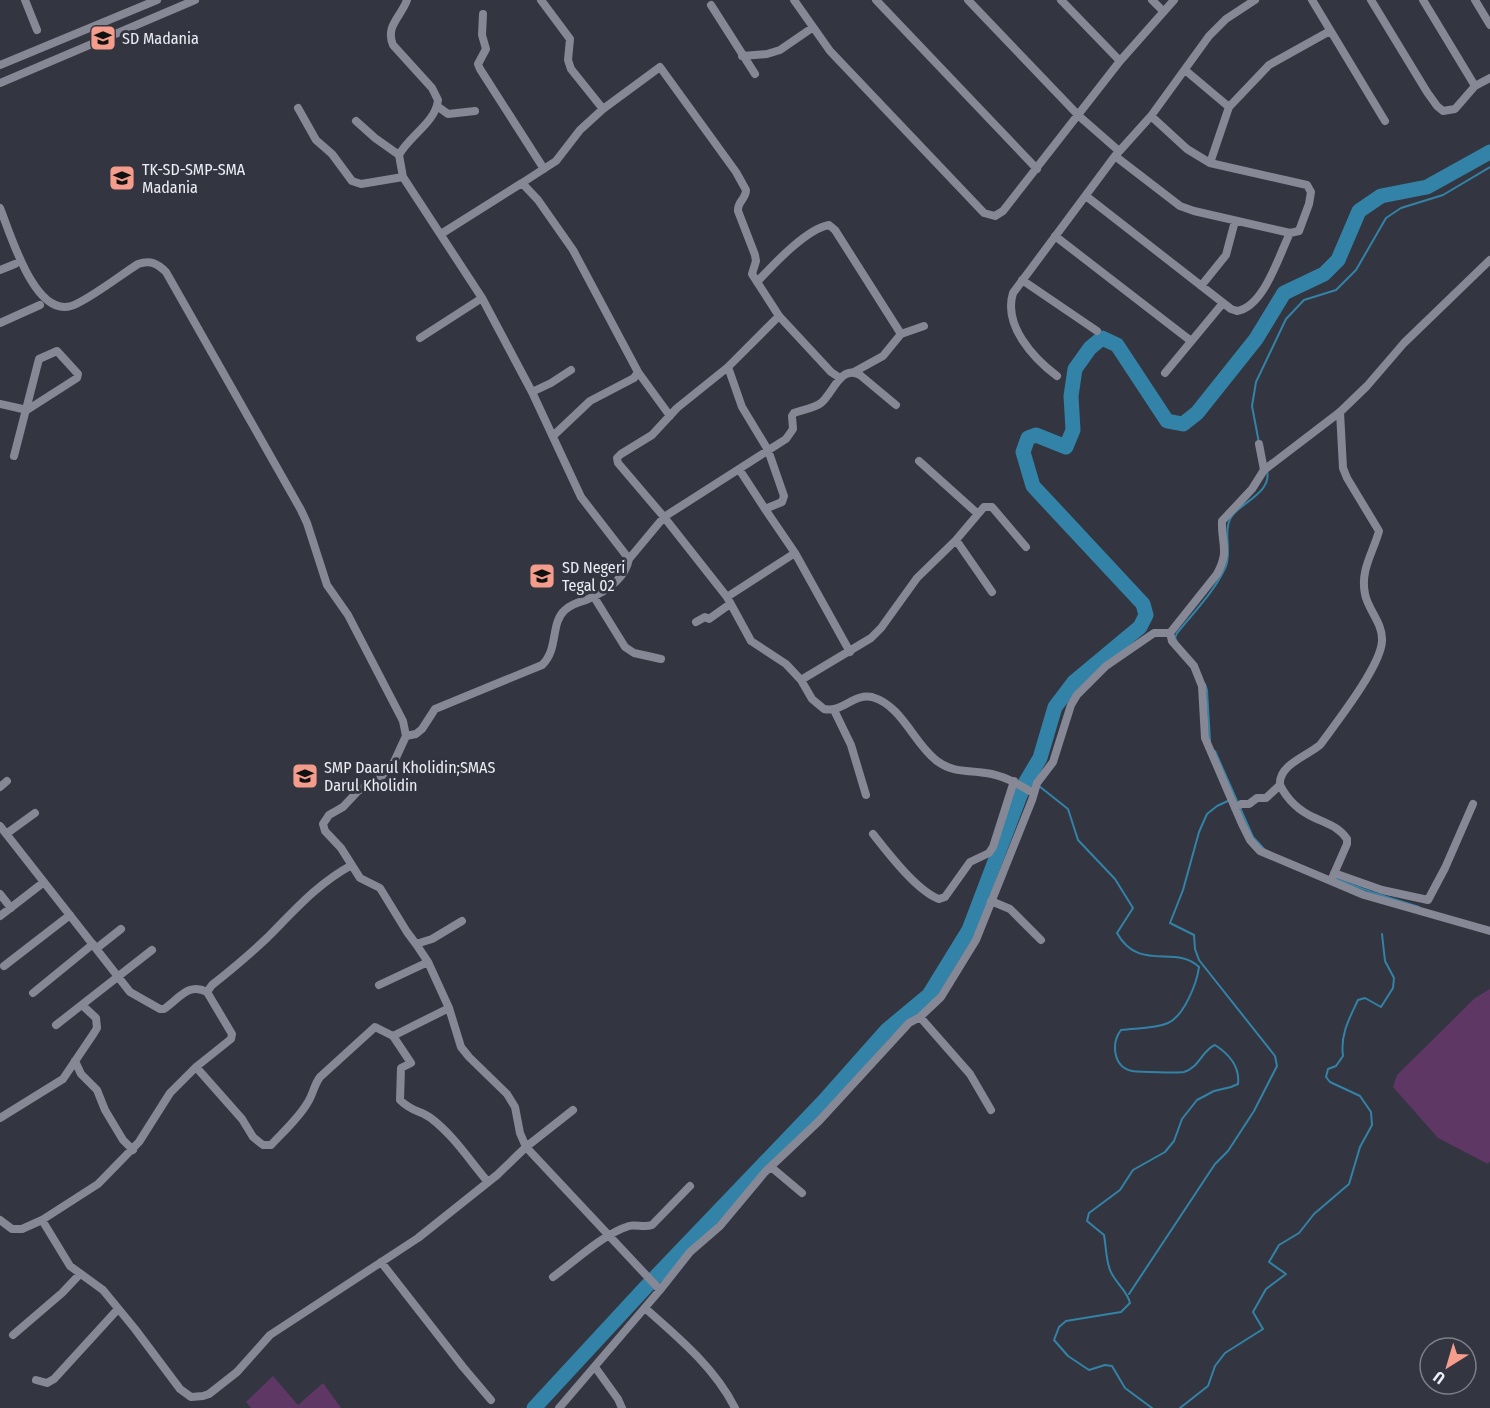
<svg xmlns="http://www.w3.org/2000/svg" width="1490" height="1408" font-family="'Fira Sans Condensed',sans-serif">
<style>
.green{fill:#5f3765}
.lines{fill:none;stroke-linecap:round;stroke-linejoin:round}
.stream{stroke:#3283a7;stroke-width:2}
.river{stroke:#3283a7;stroke-width:15}
.street{stroke:#868896;stroke-width:8}
.labels{text-anchor:middle;dominant-baseline:central;stroke-width:6;stroke-linejoin:round;paint-order:stroke}
.poi-label{font-size:16px;fill:#ecedf5;stroke:#333540;text-anchor:start}
</style>
<rect width="100%" height="100%" fill="#333540"/>
<path class="green" d="M 1490,989 L 1490,1161 L 1488,1164 L 1438,1138 L 1393,1087 L 1397,1075 L 1475,998 Z
M 273,1376 L 298,1405 L 323,1383 L 341,1408 L 251,1408 L 246,1402 Z"/>
<g class="lines">
<path class="stream" d="M 1259,443 L 1252,406 L 1256,382 L 1286,319 L 1304,300 L 1336,290 L 1356,270 L 1386,218 L 1401,208 L 1443,195 L 1490,167
M 1177,642 L 1175,638 L 1177,633 C 1194,612 1215,591 1226,566 C 1232,550 1222,530 1232,516 C 1242,502 1272,492 1267,471
M 1205,684 L 1207,690 L 1210,741
M 1215,751 L 1253,837 L 1265,850
M 1039,786 L 1068,809 L 1078,840 L 1115,879 L 1133,908 L 1117,933 C 1139,973 1176,944 1199,967 C 1197,983 1184,1016 1168,1023 C 1154,1029 1136,1028 1121,1030 C 1111,1043 1113,1067 1132,1071 C 1140,1072 1177,1073 1184,1072 C 1199,1068 1202,1050 1215,1045 C 1229,1054 1240,1067 1238,1084 L 1231,1087 L 1214,1091 L 1197,1100 L 1182,1119 L 1174,1141 L 1165,1152 L 1133,1170 L 1120,1190 L 1089,1213 L 1087,1221 L 1104,1235 C 1106,1246 1106,1260 1110,1270 C 1115,1283 1127,1290 1130,1303 L 1121,1312 L 1066,1321 L 1059,1327 L 1054,1340 L 1068,1356 L 1089,1370 L 1105,1365 L 1112,1366 L 1125,1388 L 1152,1408
M 1334,878 L 1371,892 L 1419,907
M 1129,1294 L 1215,1164 L 1228,1151 L 1254,1111 L 1277,1066 L 1275,1056 L 1199,960 L 1195,949 L 1194,935 L 1170,923 L 1183,890 L 1199,832 L 1207,814 L 1217,806 L 1230,800
M 1180,1408 L 1208,1386 L 1215,1366 L 1225,1353 L 1263,1329 L 1253,1312 L 1266,1289 L 1286,1274 L 1269,1262 L 1279,1245 L 1299,1233 L 1314,1214 L 1349,1184 L 1360,1147 L 1372,1125 L 1371,1112 L 1360,1096 L 1330,1082 L 1326,1077 L 1328,1069 L 1336,1066 L 1343,1056 C 1340,1035 1349,1019 1358,1000 L 1365,998 L 1381,1007 L 1393,988 L 1394,978 L 1385,961 L 1382,934"/>
<path class="river" d="M 534,1408 L 645,1288 L 824,1101 L 887,1030 L 929,995 L 969,930 L 1024,785 L 1040,758 L 1055,707 L 1074,682 L 1140,627 L 1146,615 L 1143,604 L 1033,486 L 1023,452 L 1028,438 L 1036,435 L 1066,447 L 1073,430 L 1071,396 L 1075,369 L 1090,348 L 1102,338 L 1117,345 L 1167,421 L 1183,424 L 1197,413 L 1256,339 L 1284,293 L 1324,274 L 1338,260 L 1359,211 L 1381,196 L 1427,187 L 1490,152"/>
<path class="street" d="M 25,0 L 37,30
M 541,0 L 570,39 L 568,60 L 571,69 L 603,109
M 794,0 L 830,51 L 984,213 L 995,216 L 1003,211 L 1120,61 L 1174,0
M 876,0 L 1037,169
M 968,0 L 1079,116 L 1119,151
M 1061,0 L 1120,61
M 1152,0 L 1163,11
M 1312,0 L 1385,121
M 1371,0 L 1427,92 L 1437,106 L 1443,111 L 1455,109 L 1475,86 L 1490,78
M 1423,0 L 1475,86
M 1475,0 L 1490,25
M 711,5 L 755,74
M 483,14 L 482,35 L 486,49 L 478,64 L 480,69 L 544,169
M 742,56 L 767,54 L 780,50 L 812,28
M 0,65 L 157,0
M 0,83 L 195,0
M 437,106 L 448,114 L 475,111
M 1229,107 L 1269,65 L 1330,31
M 298,108 L 316,140 L 332,154 L 352,181 L 361,184 L 403,177
M 1151,116 L 1187,149 L 1210,163 L 1229,107 L 1185,70
M 356,121 L 375,138 L 399,155
M 1115,156 L 1180,206 L 1194,211 L 1290,233 L 1299,231 L 1309,204 L 1311,192 L 1307,185 L 1210,163
M 522,183 L 556,161 L 580,130 L 603,109 L 660,67 L 736,172 L 746,190 C 746,199 737,202 738,211 L 755,255 L 756,261 L 752,274 L 779,316
M 1086,196 L 1231,309 L 1237,311 C 1264,307 1279,255 1290,233
M 0,208 C 10,232 34,317 71,306 C 86,302 122,274 138,264 C 150,260 157,263 166,272 L 301,510 L 307,523 L 327,585 L 348,615 L 403,721 L 406,736 L 394,762 L 381,777 L 358,791 L 343,807 L 329,815 L 323,824 L 325,831 L 341,848 L 360,878 L 380,888 L 407,932 L 416,944 L 428,962 L 449,1008 L 461,1047 L 469,1057 L 507,1094 L 515,1107 L 520,1133 L 526,1147 L 660,1290 L 690,1252 L 720,1226 L 765,1172 L 819,1121 L 909,1023 L 920,1017 L 941,997 L 976,940 L 1032,800 L 1037,783 L 1053,762 L 1071,705 L 1077,695 L 1106,666 L 1154,633 L 1170,633 L 1217,574 C 1230,550 1221,545 1222,521 L 1252,489 L 1264,470 L 1340,412 L 1367,386 L 1404,343 L 1490,260
M 441,234 L 522,183 L 538,200 L 573,250 L 638,372 L 634,378 L 590,401 L 553,436
M 1055,236 L 1191,341
M 0,270 L 15,264
M 1022,280 L 1097,331
M 757,282 C 773,265 806,229 829,225 L 835,230 L 901,334
M 1201,286 L 1226,255 L 1235,221
M 0,323 L 40,305
M 420,338 L 482,298
M 728,367 L 742,407 L 768,450 L 784,496 L 782,502 L 765,509 L 795,553 L 850,652
M 638,372 L 670,416
M 854,372 L 883,356 L 901,334 L 924,326
M 1165,373 L 1223,303
M 1057,376 C 1033,358 1003,325 1013,293 L 1115,156 L 1151,116 L 1209,36 L 1226,19 L 1255,0
M 840,378 L 831,372 L 779,316 L 728,367 L 677,408 L 652,435 L 621,454 L 617,458 L 618,463 L 664,517 L 727,597 L 751,641 L 786,664 L 801,680 L 871,638 L 881,628 L 917,578 L 956,540 L 984,507 L 992,507 L 1026,547
M 532,392 L 551,383 L 571,370
M 0,404 L 27,410 L 77,378 L 78,374 L 57,351 L 39,359 L 14,456
M 1259,444 L 1264,470
M 919,461 L 978,514
M 739,469 L 765,509
M 956,540 L 992,592
M 629,559 L 664,517 L 786,439 L 793,429 L 792,416 L 794,413 C 803,409 813,409 821,403 C 833,393 841,364 860,375 L 896,405
M 594,597 L 625,647 L 634,653 L 661,659
M 727,597 L 795,553
M 696,622 L 705,617 L 709,619 L 730,604
M 1170,633 L 1172,641 L 1194,666 L 1202,686 L 1205,738 L 1242,824 L 1250,840 L 1260,851 L 1364,895 L 1490,931
M 801,680 L 812,699 L 824,709 C 842,713 854,693 872,697 C 903,706 913,743 937,761 C 953,773 968,770 986,773 C 1003,775 1018,784 1033,793
M 834,710 L 851,745 L 866,795
M 406,736 L 416,734 L 422,729 L 435,709 L 542,665 C 559,649 550,623 565,610 C 571,604 579,602 586,600 C 605,592 625,580 629,559 L 581,497 L 532,392 L 482,298 L 403,177 L 399,155 C 409,136 436,122 438,100 L 432,88 L 393,45 C 385,26 401,17 407,0
M 1280,785 C 1278,765 1307,756 1320,745 C 1336,723 1381,666 1382,641 C 1383,623 1368,610 1365,594 C 1360,570 1373,553 1379,531 L 1347,478 L 1343,468 L 1340,412
M 0,787 L 7,781
M 1235,808 L 1241,804 L 1249,804 L 1257,798 L 1266,798 L 1280,785 C 1288,801 1299,811 1315,818 C 1328,824 1339,827 1347,839 L 1347,844 L 1333,876
M 0,826 L 130,992 L 160,1009 L 164,1009 C 179,999 188,982 207,992 L 232,1034 L 231,1039 L 196,1067 L 170,1093 L 139,1142 L 98,1184 L 42,1220 L 22,1229 L 12,1229 L 0,1220
M 6,834 L 35,813
M 873,834 C 888,853 917,891 939,899 L 945,897 L 970,862 L 989,853 L 993,847 L 1014,781
M 1334,873 L 1382,890 L 1428,900 L 1445,868 L 1473,804
M 0,894 L 11,908
M 991,901 L 1010,909 L 1041,940
M 0,916 L 44,882
M 416,944 L 432,939 L 462,921
M 97,948 L 121,929
M 4,966 L 70,915
M 379,985 L 428,962
M 207,992 L 212,985 C 231,970 250,954 268,937 C 294,911 318,883 352,865
M 33,993 L 93,944
M 920,1017 L 970,1074 L 991,1110
M 56,1025 L 152,950
M 393,1036 L 449,1008
M 75,1061 L 81,1074 L 97,1090 L 105,1110 L 123,1140 L 133,1150
M 196,1067 L 242,1119 L 253,1137 L 263,1145 L 271,1145 C 283,1132 299,1118 308,1102 C 313,1094 314,1085 320,1077 L 375,1027 L 393,1036 L 411,1063 L 401,1068 L 400,1100 C 413,1113 421,1110 432,1119 C 454,1136 470,1161 488,1182
M 0,1118 L 63,1079 L 94,1033 L 97,1028 L 96,1018 L 82,1005
M 771,1167 L 802,1193
M 42,1220 L 70,1266 L 103,1290 L 135,1329 L 180,1389 L 191,1397 L 203,1396 L 209,1394 L 237,1372 L 270,1335 L 418,1238 L 497,1175 L 526,1147 L 573,1110
M 381,1262 L 463,1367 L 491,1400
M 553,1277 C 575,1261 603,1234 629,1226 C 636,1224 644,1228 652,1225 L 690,1186
M 645,1308 C 678,1337 715,1368 735,1408
M 13,1335 L 62,1293 L 80,1274
M 595,1367 L 618,1399 L 622,1408
M 36,1380 L 47,1383 L 54,1379 L 118,1309
M 559,1408 L 660,1290"/>
</g>
<defs>
<symbol id="school-square" viewBox="-11 -11 22 22"><rect x="-9" y="-9" width="18" height="18" rx="4" fill="#f49d8c" stroke="#333540"/><path d="M0-5L7-2L0 1L-7-2ZM-4 1L0 2.5L4 1V4Q0 6-4 4Z" fill="#111"/></symbol>
</defs>
<g fill-rule="evenodd">
<use href="#school-square" x="88" y="23" width="30" height="30"/>
<use href="#school-square" x="107" y="163" width="30" height="30"/>
<use href="#school-square" x="527" y="561" width="30" height="30"/>
<use href="#school-square" x="290" y="761" width="30" height="30"/>
</g>
<g class="labels">
<g class="poi-label">
<text x="122" y="38">SD Madania</text>
<text x="142" y="169">TK-SD-SMP-SMA<tspan x="142" dy="18">Madania</tspan></text>
<text x="562" y="567">SD Negeri<tspan x="562" dy="18">Tegal 02</tspan></text>
<text x="324" y="767">SMP Daarul Kholidin;SMAS<tspan x="324" dy="18">Darul Kholidin</tspan></text>
</g>
</g>
<g transform="translate(1448 1366) rotate(217)"><circle r="28" fill="#333540" stroke="#7d7f88" stroke-width="1.5"/>
<path d="M0-4.5L10 22L0 15L-10 22Z" fill="#f49d8c"/>
<text y="-9" font-size="16" font-weight="bold" text-anchor="middle" fill="#ecedf5">U</text>
</g>
</svg>
